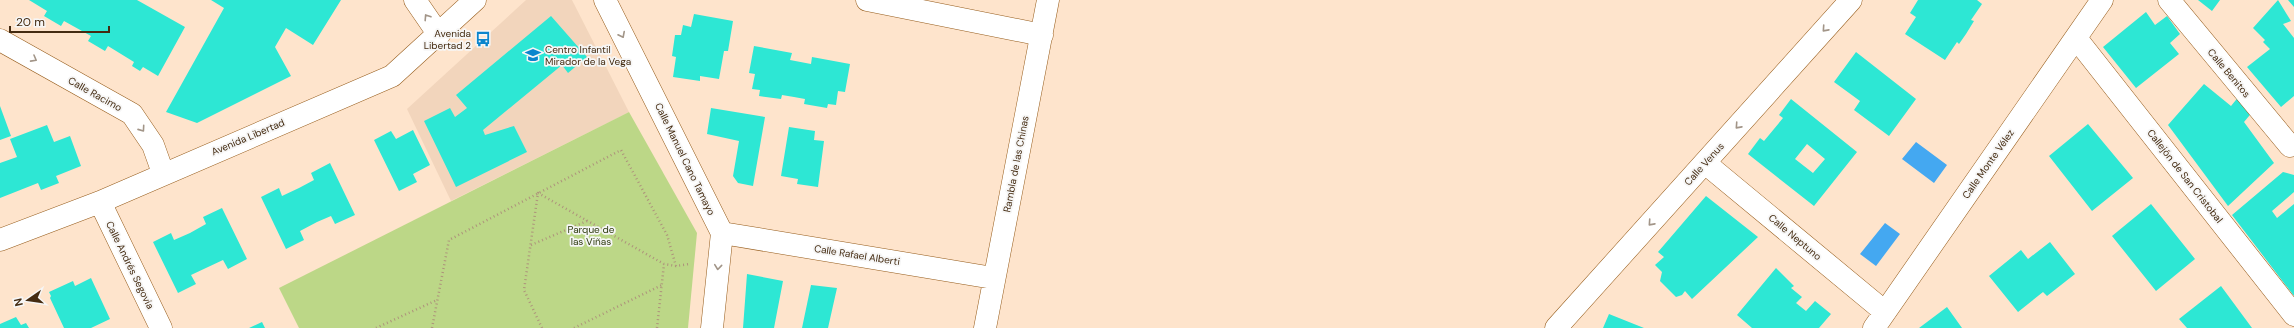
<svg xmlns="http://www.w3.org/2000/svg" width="2294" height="328" font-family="'DM Sans',sans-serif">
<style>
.built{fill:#f2d5bc}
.green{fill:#bcd787}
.water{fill:#44a8f1}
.building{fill:#2de7d4;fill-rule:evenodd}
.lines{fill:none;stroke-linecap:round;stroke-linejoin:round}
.minor-casing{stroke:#965c1b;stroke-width:23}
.path{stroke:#ad937b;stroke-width:2.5;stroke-dasharray:1 3;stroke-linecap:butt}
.minor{stroke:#fff;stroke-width:22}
.oneway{stroke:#a29588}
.labels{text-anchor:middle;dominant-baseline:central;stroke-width:3.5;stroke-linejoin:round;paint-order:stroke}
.poi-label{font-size:10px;fill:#442b11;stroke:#f6f6f6;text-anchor:end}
.street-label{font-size:10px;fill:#442b11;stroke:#f6f6f6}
.park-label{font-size:10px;fill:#2f3c0f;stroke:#f6f6f6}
</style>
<rect width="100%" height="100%" fill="#fee4cc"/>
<path class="built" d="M 526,0 L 572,0 L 629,112 L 451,201 L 407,109 Z"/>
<path class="green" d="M 629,112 L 697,233 L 688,328 L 299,328 L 279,288 Z"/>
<path class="water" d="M 1916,142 L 1947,165 L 1934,183 L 1902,159 Z
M 1885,223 L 1900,234 L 1876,266 L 1860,254 Z"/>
<path class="building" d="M 29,0 L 137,0 L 185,27 L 158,76 L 143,67 L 140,71 L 132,66 L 134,62 L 108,46 L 105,51 L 88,41 L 91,36 L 64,21 L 61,26 L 44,16 L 47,11 Z
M 211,0 L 341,0 L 313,45 L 286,28 L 275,47 L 291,76 L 197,123 L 166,112 L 224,8 Z
M 1918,0 L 1977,0 L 1982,4 L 1971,20 L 1974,21 L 1966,34 L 1959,44 L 1957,42 L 1945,60 L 1905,34 L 1916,17 L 1910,13 Z
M 2198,0 L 2220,0 L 2212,11 Z
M 2278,0 L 2291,21 L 2283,24 L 2294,38 L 2294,96 L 2281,107 L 2247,67 L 2270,49 L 2263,42 L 2265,40 L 2253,28 Z
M 2288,0 L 2294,0 L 2294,7 Z
M 2146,12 L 2155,25 L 2167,16 L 2180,34 L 2170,43 L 2179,54 L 2136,88 L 2103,47 Z
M 694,14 L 733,21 L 728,51 L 724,51 L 719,79 L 700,76 L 700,81 L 673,77 L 676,57 L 672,56 L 675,35 L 681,35 L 683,25 L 691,27 Z
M 551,16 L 587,57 L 568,73 L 562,65 L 483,130 L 485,135 L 514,126 L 527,152 L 456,187 L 424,121 L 450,108 L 455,117 L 467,108 L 456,95 Z
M 754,46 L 792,53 L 790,60 L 811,64 L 812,57 L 850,64 L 845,92 L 838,91 L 836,105 L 828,104 L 827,108 L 804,104 L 805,99 L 794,97 L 782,95 L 781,99 L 759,96 L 760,90 L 752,89 L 755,74 L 749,73 Z
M 1856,52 L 1916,99 L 1889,136 L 1854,110 L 1860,101 L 1834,82 Z
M 2204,84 L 2231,106 L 2240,95 L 2254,110 L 2244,122 L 2274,163 L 2228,206 L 2168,125 Z
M 1791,99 L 1857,152 L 1814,206 L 1748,154 L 1760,138 L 1764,141 L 1783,118 L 1779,115 ZM 1807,144 L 1825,159 L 1813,173 L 1795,159 Z
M 0,106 L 11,136 L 0,140 Z
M 711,108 L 765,117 L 753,186 L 738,183 L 733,176 L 739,141 L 707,134 Z
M 2088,124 L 2133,178 L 2092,211 L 2049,156 Z
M 47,125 L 54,142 L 70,136 L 81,166 L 56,176 L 59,183 L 41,190 L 38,183 L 0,198 L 0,163 L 17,157 L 10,139 Z
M 789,127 L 815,131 L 814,140 L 824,141 L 818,187 L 797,184 L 798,179 L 781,176 Z
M 413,130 L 430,165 L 413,174 L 417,182 L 399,191 L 374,140 L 391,131 L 396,139 Z
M 330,163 L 355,215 L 335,224 L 331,216 L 317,222 L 300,231 L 304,240 L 286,249 L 261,197 L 279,188 L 282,196 L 299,188 L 314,180 L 311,173 Z
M 2283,172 L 2294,175 L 2294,192 L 2272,211 L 2277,218 L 2294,204 L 2294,296 L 2232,215 Z
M 1706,196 L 1758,237 L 1692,299 L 1685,291 L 1682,295 L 1676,297 L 1660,281 L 1662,272 L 1655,265 L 1664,257 L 1658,252 Z
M 2151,204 L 2195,259 L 2156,291 L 2112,236 Z
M 222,208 L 247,259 L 228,269 L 223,260 L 191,275 L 196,284 L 178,293 L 153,242 L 171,233 L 174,240 L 190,233 L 206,224 L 203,217 Z
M 2050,242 L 2075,274 L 2047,296 L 2043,292 L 2018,312 L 1989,276 L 2021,250 L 2028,259 Z
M 1776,268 L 1794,286 L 1791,288 L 1802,297 L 1796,303 L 1806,311 L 1815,301 L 1831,314 L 1819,328 L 1752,328 L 1737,315 Z
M 747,274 L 783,281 L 774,328 L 743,328 Z
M 91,278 L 110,319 L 91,328 L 64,328 L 50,298 L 51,296 L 49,292 L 73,281 L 75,286 Z
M 811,285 L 837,288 L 828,328 L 802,328 Z
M 2221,286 L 2252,328 L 2187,328 L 2179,319 Z
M 1947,307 L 1962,328 L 1919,328 Z
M 1609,314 L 1644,328 L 1603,328 Z
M 16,317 L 21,325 L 26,323 L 29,328 L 0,328 L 0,324 Z
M 262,322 L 265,328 L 249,328 Z"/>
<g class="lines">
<defs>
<path id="minor" d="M 415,0 L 439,35
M 605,0 L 722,233 L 712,328
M 867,0 L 1042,35
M 2169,0 L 2290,146
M 2076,38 L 2294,315
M 0,40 L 132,114 L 153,145 L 163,173
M 1705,163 L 1885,312
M 100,202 L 161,328
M 722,233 L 993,278
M 0,240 L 100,202 L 392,76 L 475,0
M 985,328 L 1048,0
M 1556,328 L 1851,0
M 1874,328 L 2102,0"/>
</defs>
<use href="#minor" class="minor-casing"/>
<path class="path" d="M 531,245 L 587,221
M 376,328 L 437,300
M 432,328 L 449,240 L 621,150 L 667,235 L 676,266
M 542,328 L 524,290 L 538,193 L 664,264 L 676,266 L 689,264
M 574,328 L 662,285
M 657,328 L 664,264"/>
<use href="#minor" class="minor"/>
</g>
<defs><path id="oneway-chevron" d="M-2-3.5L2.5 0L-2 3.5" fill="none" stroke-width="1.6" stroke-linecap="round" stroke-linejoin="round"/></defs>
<g class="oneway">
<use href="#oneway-chevron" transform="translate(427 17) rotate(-123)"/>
<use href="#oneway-chevron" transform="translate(1825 29) rotate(132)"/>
<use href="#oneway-chevron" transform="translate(622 35) rotate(63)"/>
<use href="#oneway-chevron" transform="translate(34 59) rotate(29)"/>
<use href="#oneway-chevron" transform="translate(1738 126) rotate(132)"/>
<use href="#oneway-chevron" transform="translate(142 129) rotate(55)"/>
<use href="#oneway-chevron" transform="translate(1651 223) rotate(132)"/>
<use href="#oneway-chevron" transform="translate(718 267) rotate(96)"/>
</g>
<defs>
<symbol id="bus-bare" viewBox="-9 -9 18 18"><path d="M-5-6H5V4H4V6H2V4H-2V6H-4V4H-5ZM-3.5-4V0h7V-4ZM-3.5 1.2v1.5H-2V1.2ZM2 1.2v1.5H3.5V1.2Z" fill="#0b85cd" stroke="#f6f6f6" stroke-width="2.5" paint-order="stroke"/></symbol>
<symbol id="school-bare" viewBox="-9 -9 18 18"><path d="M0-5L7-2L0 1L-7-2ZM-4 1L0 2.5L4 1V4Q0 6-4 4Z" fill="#0b85cd" stroke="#f6f6f6" stroke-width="2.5" paint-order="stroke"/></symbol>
</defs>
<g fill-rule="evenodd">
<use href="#bus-bare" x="472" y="28" width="22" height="22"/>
<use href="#school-bare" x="522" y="44" width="22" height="22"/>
</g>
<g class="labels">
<g class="poi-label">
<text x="471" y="33">Avenida<tspan x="471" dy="12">Libertad 2</tspan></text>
<text x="545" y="49" text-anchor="start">Centro Infantil<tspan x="545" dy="12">Mirador de la Vega</tspan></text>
</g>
<g class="street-label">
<text transform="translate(2229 73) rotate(50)">Calle Benitos</text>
<text transform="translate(95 94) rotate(29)">Calle Racimo</text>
<text transform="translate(248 137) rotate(-23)">Avenida Libertad</text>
<text transform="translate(685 159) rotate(64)">Calle Manuel Cano Tamayo</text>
<text transform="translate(1016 164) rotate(-79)">Rambla de las Chinas</text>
<text transform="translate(1704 164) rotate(-48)">Calle Venus</text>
<text transform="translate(1988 164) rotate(-55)">Calle Monte Vélez</text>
<text transform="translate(2185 176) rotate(52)">Callejón de San Cristobal</text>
<text transform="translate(1795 237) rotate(40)">Calle Neptuno</text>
<text transform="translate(857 255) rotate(9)">Calle Rafael Alberti</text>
<text transform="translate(130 265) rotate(64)">Calle Andrés Segovia</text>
</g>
<g class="park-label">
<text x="591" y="229">Parque de<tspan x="591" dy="12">las Viñas</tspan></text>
</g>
</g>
<g transform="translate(28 300) rotate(257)" stroke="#f6f6f6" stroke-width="3" paint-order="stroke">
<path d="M0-3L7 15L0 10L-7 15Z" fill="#442b11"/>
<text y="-6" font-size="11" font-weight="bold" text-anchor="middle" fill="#442b11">N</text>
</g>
<path d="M10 26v6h99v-6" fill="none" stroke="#442b11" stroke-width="2"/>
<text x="16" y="26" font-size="12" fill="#442b11" stroke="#f6f6f6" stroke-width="3" paint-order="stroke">20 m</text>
</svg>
